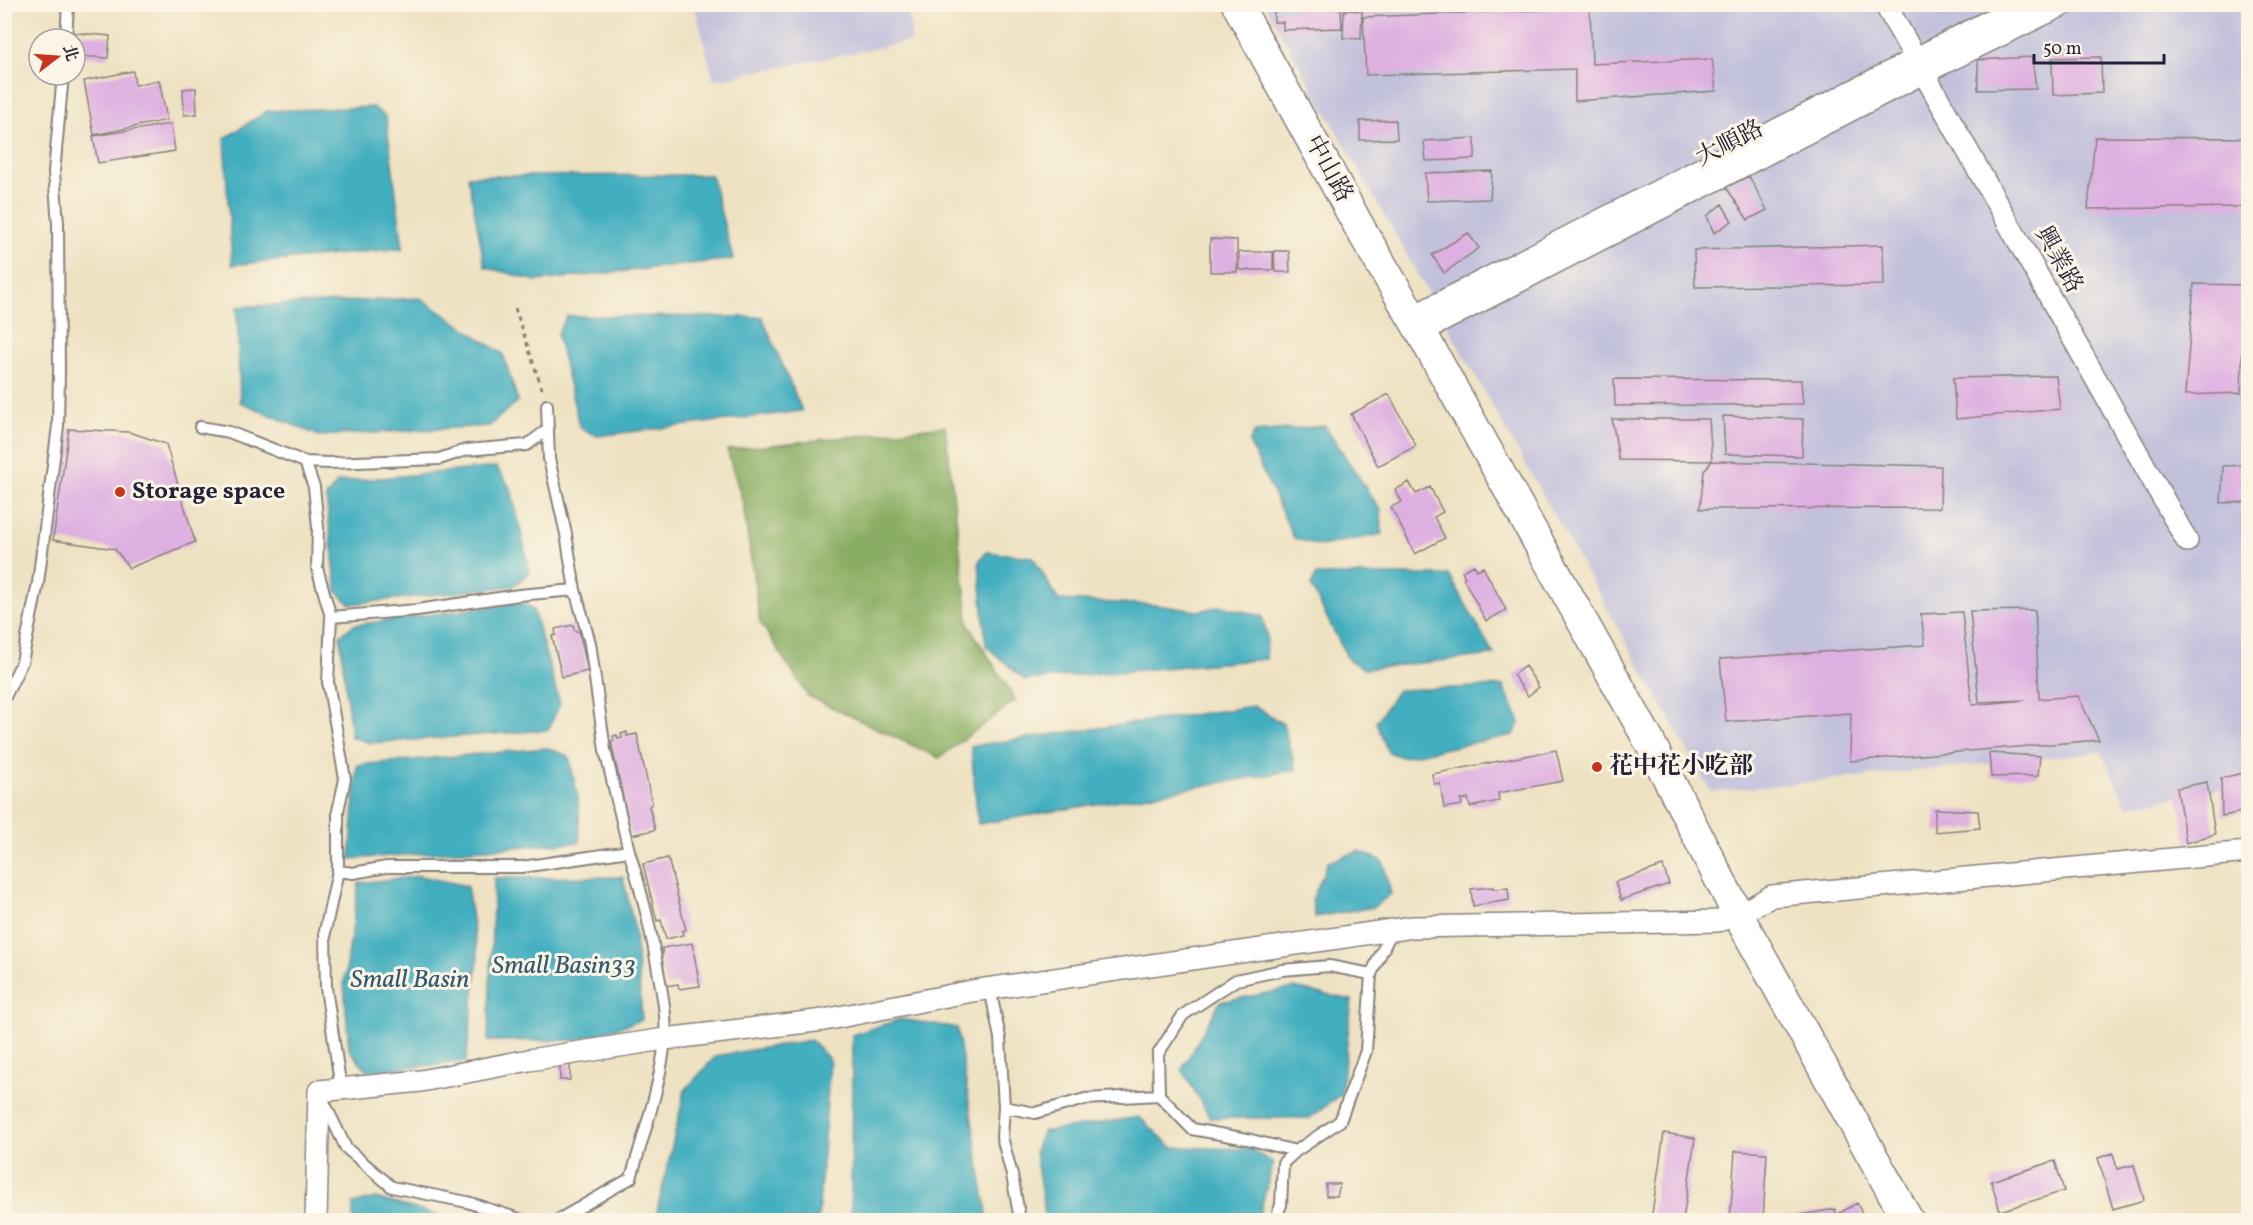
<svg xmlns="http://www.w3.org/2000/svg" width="2253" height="1225" font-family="Vollkorn,'Noto Serif TC',serif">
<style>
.industrial{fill:#c2c1dc}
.forest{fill:#89ad62;stroke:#56684e;stroke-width:1.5}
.water{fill:#42afc0;stroke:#32687e;stroke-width:1.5}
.building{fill:#deafe1}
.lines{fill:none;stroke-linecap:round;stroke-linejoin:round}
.service-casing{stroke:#88827e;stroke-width:14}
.minor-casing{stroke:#88827e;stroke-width:24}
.secondary-casing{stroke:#88827e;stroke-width:33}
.path{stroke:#88827e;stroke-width:3;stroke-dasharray:4.5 4.5;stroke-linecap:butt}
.service{stroke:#fff;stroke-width:10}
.minor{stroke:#fff;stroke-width:21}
.secondary{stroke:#fff;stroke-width:30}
.poi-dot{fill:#c8321e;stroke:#fcf5e5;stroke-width:2}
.labels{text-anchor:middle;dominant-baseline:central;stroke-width:6;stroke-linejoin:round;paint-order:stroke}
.street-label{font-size:24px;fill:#22223b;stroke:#fcf5e5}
.poi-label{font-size:24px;font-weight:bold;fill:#22223b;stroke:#fcf5e5;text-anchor:start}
.water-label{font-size:26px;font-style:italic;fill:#2f5a70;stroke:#fcf5e5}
</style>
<rect width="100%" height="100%" fill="#fcf5e5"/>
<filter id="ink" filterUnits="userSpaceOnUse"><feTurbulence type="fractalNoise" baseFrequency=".0167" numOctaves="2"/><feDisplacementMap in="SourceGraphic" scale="12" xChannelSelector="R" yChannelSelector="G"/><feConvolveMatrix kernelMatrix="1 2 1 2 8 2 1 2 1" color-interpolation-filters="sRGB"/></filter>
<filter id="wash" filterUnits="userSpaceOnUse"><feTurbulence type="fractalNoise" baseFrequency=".008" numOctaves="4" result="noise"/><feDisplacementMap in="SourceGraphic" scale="24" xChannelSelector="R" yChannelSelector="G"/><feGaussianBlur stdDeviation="1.35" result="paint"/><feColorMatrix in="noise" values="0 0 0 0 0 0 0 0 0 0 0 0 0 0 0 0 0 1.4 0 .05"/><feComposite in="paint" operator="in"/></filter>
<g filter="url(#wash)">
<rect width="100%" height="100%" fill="#eee2c2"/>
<path class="industrial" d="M 694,5 L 908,5 L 912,41 L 714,80 Z
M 1265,5 L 2248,5 L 2248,784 L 2127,806 L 2101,752 L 1711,792 Z"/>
<path class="forest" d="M 945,426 L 969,626 L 1016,700 L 939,758 L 808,696 L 760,622 L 743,503 L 727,450 Z"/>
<path class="water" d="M 373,107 L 386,117 L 403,248 L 232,265 L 224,139 L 267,111 Z
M 711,175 L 733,259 L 536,281 L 485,267 L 468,176 Z
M 420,298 L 503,354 L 518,401 L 489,426 L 319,436 L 240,402 L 237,307 Z
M 567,316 L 762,317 L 802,411 L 597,436 L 580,428 L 557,334 Z
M 1325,426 L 1381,511 L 1382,534 L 1320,546 L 1294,538 L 1249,442 L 1255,432 Z
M 496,467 L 511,489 L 530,572 L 513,586 L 350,604 L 337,592 L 326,497 L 338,482 Z
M 986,552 L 1033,557 L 1058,600 L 1157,605 L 1198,611 L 1221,606 L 1262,616 L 1267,635 L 1266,659 L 1025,680 L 986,646 L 979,561 Z
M 1316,575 L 1449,575 L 1494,655 L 1365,669 L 1349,661 L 1311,586 Z
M 523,602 L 533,609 L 560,704 L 548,730 L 370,743 L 351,737 L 340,635 L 354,625 Z
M 1503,686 L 1520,722 L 1513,735 L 1402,757 L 1388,752 L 1376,722 L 1398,690 Z
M 1255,706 L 1283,724 L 1296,770 L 978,824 L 971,746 Z
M 547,748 L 569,756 L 578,797 L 580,842 L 350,859 L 357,765 Z
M 1359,851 L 1383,861 L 1391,894 L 1374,907 L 1315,917 L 1312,900 L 1328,862 Z
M 419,876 L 467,886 L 478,959 L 466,1062 L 367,1071 L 349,1049 L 344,984 L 359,883 Z
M 623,877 L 635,931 L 642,1020 L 577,1040 L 488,1041 L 494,878 Z
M 1294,988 L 1352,1000 L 1341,1094 L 1310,1118 L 1210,1118 L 1182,1069 L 1220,1002 Z
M 900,1019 L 957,1028 L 988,1220 L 851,1220 L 852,1035 Z
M 811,1040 L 830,1060 L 818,1220 L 655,1220 L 685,1090 L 716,1056 Z
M 1139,1117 L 1172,1147 L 1251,1149 L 1273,1163 L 1258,1220 L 1046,1220 L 1035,1151 L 1042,1132 Z
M 375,1198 L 455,1220 L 353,1220 L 353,1204 Z"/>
<g id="blocks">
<path class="building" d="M 1301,4 L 1331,4 L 1332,9 L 1341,9 L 1342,28 L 1283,30 L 1283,22 L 1274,22 L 1274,12 L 1301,11 Z
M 1371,4 L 1413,4 L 1413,6 L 1371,8 Z
M 1590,8 L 1592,64 L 1712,59 L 1716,91 L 1575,101 L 1575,69 L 1366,75 L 1363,17 Z
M 1344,10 L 1362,11 L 1361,39 L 1343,38 Z
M 67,32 L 110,36 L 108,58 L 75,56 L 75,39 L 66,39 Z
M 2032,57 L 2036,89 L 1978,90 L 1978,60 Z
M 2101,57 L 2102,93 L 2053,95 L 2052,58 Z
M 133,71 L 135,85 L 159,80 L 167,120 L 94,135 L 84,81 Z
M 196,88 L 197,114 L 184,115 L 183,89 Z
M 1396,120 L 1397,139 L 1360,140 L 1360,121 Z
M 171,124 L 175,151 L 98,163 L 93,136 Z
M 2095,137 L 2248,138 L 2248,207 L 2088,209 Z
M 1475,138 L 1475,159 L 1426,161 L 1424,141 Z
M 1492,171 L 1490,199 L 1427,201 L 1425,173 Z
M 1749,176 L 1767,210 L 1748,220 L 1726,187 Z
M 1722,204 L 1732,221 L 1714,233 L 1707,216 Z
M 1468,233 L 1479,248 L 1444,273 L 1432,255 Z
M 1210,239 L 1237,240 L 1237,272 L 1210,272 Z
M 1883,245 L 1884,285 L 1695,287 L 1694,250 Z
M 1274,251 L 1289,251 L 1290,272 L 1275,272 Z
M 1239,252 L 1273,252 L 1273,270 L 1239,270 Z
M 2194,284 L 2248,285 L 2248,307 L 2244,308 L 2241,393 L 2185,395 Z
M 2056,376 L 2060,409 L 1956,419 L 1953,378 Z
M 1614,379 L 1801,380 L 1803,404 L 1615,406 Z
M 1389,394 L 1416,446 L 1378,466 L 1351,414 Z
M 1723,416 L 1803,419 L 1802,456 L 1725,454 Z
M 1612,419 L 1709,419 L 1712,461 L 1619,460 Z
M 69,429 L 129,432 L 166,444 L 195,542 L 129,568 L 115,549 L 53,540 Z
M 1712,461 L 1941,466 L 1940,508 L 1700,509 L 1704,471 Z
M 2248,465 L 2248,502 L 2221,503 L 2223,466 Z
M 1409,482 L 1416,494 L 1430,487 L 1443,512 L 1434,517 L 1445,538 L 1415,554 L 1391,507 L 1402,502 L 1395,490 Z
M 1474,565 L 1477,570 L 1483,567 L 1506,610 L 1486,621 L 1463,578 L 1465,577 L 1462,571 Z
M 2035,610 L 2039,699 L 2078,696 L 2099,740 L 1850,761 L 1851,713 L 1726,722 L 1720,659 L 1925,645 L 1921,614 L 1962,612 L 1972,705 L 2026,700 L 1979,702 L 1970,611 Z
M 573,625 L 575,631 L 579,631 L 588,671 L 562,677 L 552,636 L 556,635 L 555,629 Z
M 1525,666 L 1539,687 L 1528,696 L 1513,675 Z
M 627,732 L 627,736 L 637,734 L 652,804 L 649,806 L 655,830 L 631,835 L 611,741 L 614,741 L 613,736 L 617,735 L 618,739 L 622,738 L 621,734 Z
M 1556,750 L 1563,781 L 1498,793 L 1499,801 L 1470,807 L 1468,798 L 1461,800 L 1462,805 L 1444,808 L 1440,783 L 1434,784 L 1432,774 Z
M 1989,753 L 2040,756 L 2038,776 L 1991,777 Z
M 2248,772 L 2248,811 L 2222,816 L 2221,778 Z
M 2207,782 L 2215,834 L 2186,843 L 2177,788 Z
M 1935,809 L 1978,811 L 1980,828 L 1935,832 Z
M 668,858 L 686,930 L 682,931 L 683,935 L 666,939 L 661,920 L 657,921 L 643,864 Z
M 1663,866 L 1669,884 L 1621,900 L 1615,882 Z
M 1493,887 L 1493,889 L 1508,888 L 1509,900 L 1473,906 L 1471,889 Z
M 692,943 L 700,986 L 679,989 L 678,984 L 665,986 L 660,956 L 663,954 L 662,948 Z
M 560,1061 L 570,1062 L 570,1080 L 560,1080 Z
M 1664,1133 L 1695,1138 L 1683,1220 L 1651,1220 Z
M 1735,1151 L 1767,1153 L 1763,1220 L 1730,1220 Z
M 2113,1153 L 2117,1169 L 2134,1165 L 2144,1200 L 2113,1209 L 2098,1158 Z
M 2055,1161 L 2064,1191 L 2000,1211 L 1991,1181 Z
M 1326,1184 L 1340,1184 L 1337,1196 L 1326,1196 Z
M 1857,1203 L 1865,1220 L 1839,1220 L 1836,1215 Z
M 1835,1209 L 1837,1220 L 1777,1220 L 1777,1219 Z"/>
</g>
</g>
<g filter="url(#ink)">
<use href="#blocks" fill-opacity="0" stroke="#88827e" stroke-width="1.5"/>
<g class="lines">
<defs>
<path id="service" d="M 66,39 L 68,4
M 547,405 L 549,459 L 566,534 L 575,590 L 590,643 L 605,750 L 629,851
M 200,427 L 229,432 L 305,462 L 330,463 L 439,459 L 466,450 L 527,445 L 547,430
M 305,462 L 314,487 L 318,527 L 317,568 L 331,617 L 417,610 L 519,595 L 575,590
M 331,617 L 328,682 L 345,779 L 338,811 L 338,871
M 4,699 L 22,662 L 38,583 L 58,426 L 59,373 L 58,224 L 54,172 L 63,75
M 990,988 L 1000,1038 L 1004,1107 L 1035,1113 L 1085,1099 L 1159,1095 L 1158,1054 L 1183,1015 L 1236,980 L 1282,970 L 1329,966 L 1371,974 L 1392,931
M 341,1089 L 326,988 L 325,931 L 338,871 L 353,873 L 387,867 L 522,867 L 629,851 C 642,892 652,934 659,976 C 663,997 667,1019 665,1040 C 660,1087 644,1133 631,1178 L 558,1220
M 1159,1095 L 1192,1129 L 1247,1139 L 1296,1151 L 1340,1121 L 1366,1051 L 1371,974
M 323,1100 L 346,1148 L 392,1187 L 467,1202 L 522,1220
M 1004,1107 L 1002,1137 L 1012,1175 L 1020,1220
M 1275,1220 L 1281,1205 L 1283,1163 L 1296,1151"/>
<path id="minor" d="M 1885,4 L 2187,541
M 1412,317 L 2022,4
M 1421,332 L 1923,73 L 2065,4
M 316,1220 L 319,1091 L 421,1081 L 529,1060 L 665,1039 L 824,1020 L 972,991 L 1413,927 L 1718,921 L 1738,915 L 1772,896 L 2248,852"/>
<path id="secondary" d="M 1237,4 L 1361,230 L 1421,332 L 1648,739 L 1738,915 L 1908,1220"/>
</defs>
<use href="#service" class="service-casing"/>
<use href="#minor" class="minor-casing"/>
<use href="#secondary" class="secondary-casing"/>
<path class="path" d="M 515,308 L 543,392"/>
<use href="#service" class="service"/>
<use href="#minor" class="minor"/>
<use href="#secondary" class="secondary"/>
</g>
</g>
<g class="poi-dot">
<circle cx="120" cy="492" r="6"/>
<circle cx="1597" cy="767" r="6"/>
</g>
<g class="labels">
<g class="street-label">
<text transform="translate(1730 144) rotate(-27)">大順路</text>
<text transform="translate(1328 169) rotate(61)">中山路</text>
<text transform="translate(2058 260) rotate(61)">興業路</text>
</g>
<g class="poi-label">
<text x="132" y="492">Storage space</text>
<text x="1609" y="767">花中花小吃部</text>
</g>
<g class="water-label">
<text x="564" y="966">Small Basin33</text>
<text x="410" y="980">Small Basin</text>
</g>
</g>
<rect width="2253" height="1225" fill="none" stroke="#fcf5e5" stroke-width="24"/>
<g transform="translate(57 57) rotate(73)"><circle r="28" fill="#fcf5e5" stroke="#a5a1a1" stroke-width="1.5"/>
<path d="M0-4.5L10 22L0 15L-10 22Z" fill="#c8321e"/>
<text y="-9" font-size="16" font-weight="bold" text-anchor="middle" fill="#22223b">北</text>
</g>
<path d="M2034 54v9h130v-9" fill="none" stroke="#22223b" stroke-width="3"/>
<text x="2043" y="54" font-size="18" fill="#22223b" stroke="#fcf5e5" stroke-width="4.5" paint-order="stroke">50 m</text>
</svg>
